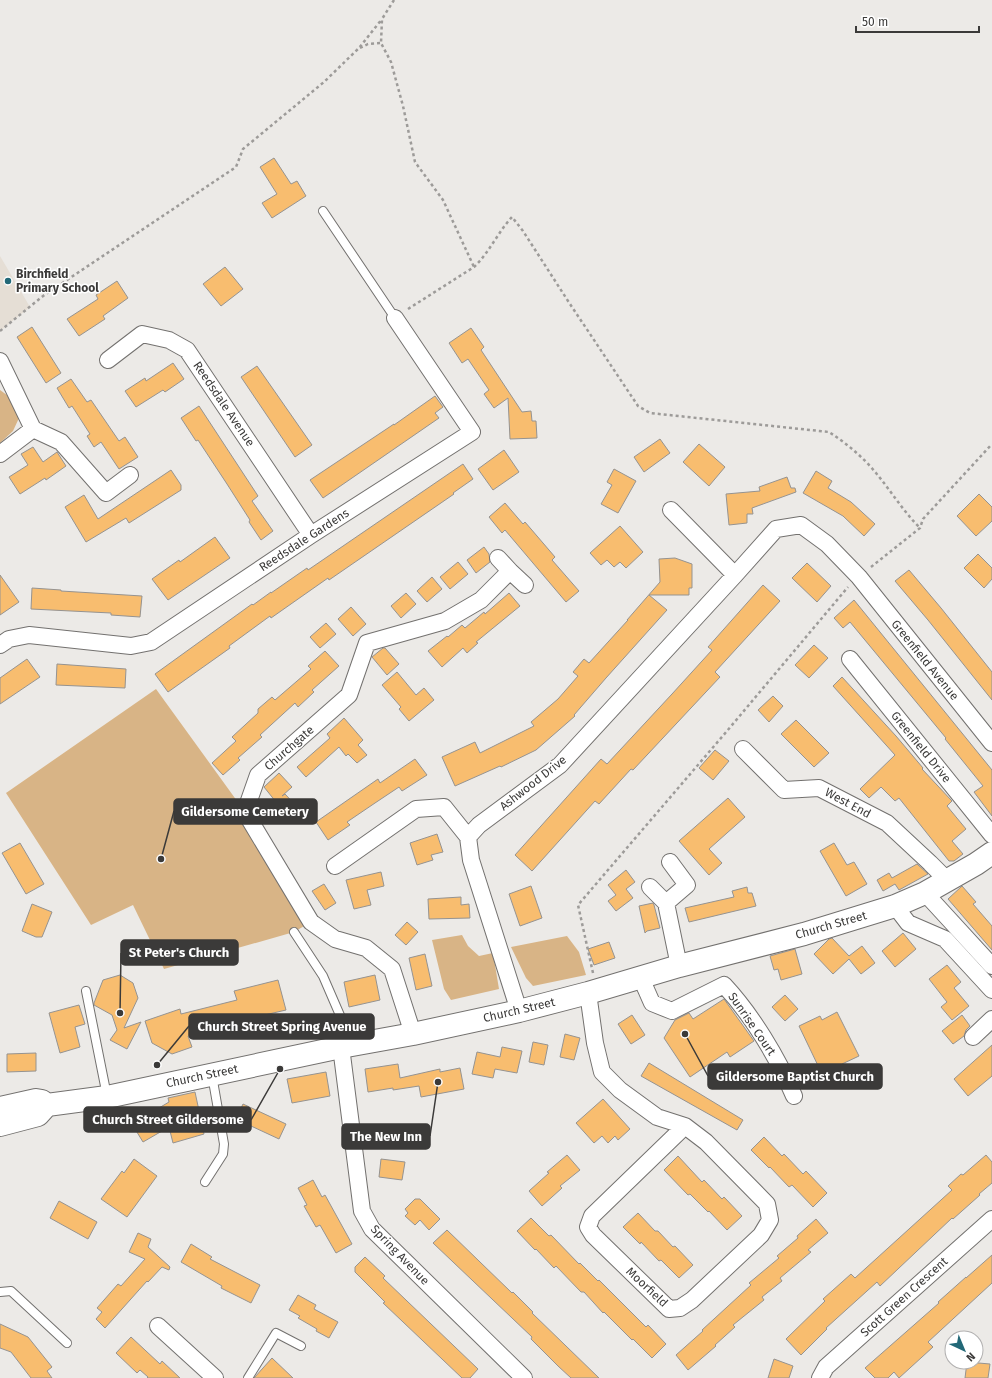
<svg xmlns="http://www.w3.org/2000/svg" width="992" height="1378" font-family="'Fira Sans',sans-serif">
<style>
.built{fill:#e5ded5}
.green{fill:#d8b486}
.building{fill:#f8bd6f;stroke:#959391}
.lines{fill:none;stroke-linecap:round;stroke-linejoin:round}
.service-casing{stroke:#73716f;stroke-width:10}
.minor-casing{stroke:#73716f;stroke-width:18}
.secondary-casing{stroke:#73716f;stroke-width:24}
.path{stroke:#9d9b99;stroke-width:2.5;stroke-dasharray:3 3;stroke-linecap:butt}
.service{stroke:#fff;stroke-width:8}
.minor{stroke:#fff;stroke-width:16}
.secondary{stroke:#fff;stroke-width:22}
.poi-dot{fill:#226877;stroke:#fff;stroke-width:1.5}
.labels{text-anchor:middle;dominant-baseline:central;stroke-width:3;stroke-linejoin:round;paint-order:stroke}
.poi-label{font-size:12px;font-weight:bold;fill:#3b3a39;stroke:#fff;text-anchor:start}
.street-label{font-size:12px;fill:#3b3a39;stroke:#fff}
.leader{fill:none;stroke:#3b3a39;stroke-width:1.5}
.callout-dot{fill:#3b3a39;stroke:#fff;stroke-width:1.5}
.callout{fill:#3b3a39;stroke:#3b3a39;stroke-width:1.5}
.callout-label{font-size:13px;text-anchor:middle;font-weight:bold;fill:#fff}
</style>
<rect width="100%" height="100%" fill="#eceae7"/>
<path class="built" d="M 0,256 L 30,307 L 0,331 Z"/>
<path class="green" d="M 0,390 L 11,398 L 19,418 L 13,431 L 0,443 Z
M 156,689 L 245,812 L 311,922 L 294,932 L 164,969 L 133,905 L 91,925 L 6,793 Z
M 462,935 L 468,946 L 479,956 L 493,953 L 499,989 L 451,1000 L 444,989 L 432,940 Z
M 567,936 L 579,952 L 586,975 L 533,986 L 526,978 L 511,947 Z"/>
<path class="building" d="M 274,158 L 291,184 L 297,181 L 306,196 L 272,218 L 262,203 L 277,194 L 260,167 Z
M 225,267 L 243,289 L 221,306 L 203,284 Z
M 117,281 L 128,298 L 103,316 L 105,319 L 79,336 L 67,319 L 98,299 L 96,295 Z
M 32,327 L 61,373 L 46,383 L 17,337 Z
M 471,328 L 484,347 L 481,350 L 522,412 L 531,411 L 532,421 L 536,421 L 537,438 L 510,439 L 508,398 L 494,408 L 484,394 L 489,390 L 468,359 L 462,363 L 449,343 Z
M 173,363 L 184,379 L 165,392 L 163,390 L 136,407 L 125,391 L 145,378 L 146,381 Z
M 257,366 L 312,445 L 295,457 L 241,377 Z
M 71,379 L 87,402 L 91,400 L 119,441 L 125,437 L 138,457 L 119,469 L 101,442 L 94,447 L 87,436 L 90,434 L 72,406 L 69,408 L 57,388 Z
M 435,396 L 443,407 L 435,413 L 439,418 L 323,498 L 310,480 L 394,424 L 394,425 Z
M 199,406 L 258,496 L 252,501 L 273,531 L 261,540 L 249,522 L 250,520 L 227,484 L 198,440 L 196,441 L 181,418 Z
M 660,439 L 670,453 L 644,472 L 634,457 Z
M 699,444 L 725,467 L 709,486 L 683,462 Z
M 33,447 L 43,462 L 57,452 L 66,466 L 46,480 L 45,478 L 20,494 L 9,477 L 28,465 L 21,454 Z
M 504,450 L 519,472 L 493,490 L 478,469 Z
M 463,464 L 473,479 L 453,493 L 454,494 L 329,580 L 328,578 L 271,618 L 270,616 L 229,646 L 230,648 L 168,692 L 155,674 L 252,604 L 253,605 L 271,592 L 271,593 L 307,568 L 308,570 Z
M 614,469 L 636,481 L 618,513 L 601,504 L 612,485 L 607,482 Z
M 171,470 L 181,485 L 181,490 L 129,523 L 126,518 L 86,542 L 65,507 L 84,495 L 98,519 Z
M 816,471 L 832,481 L 828,488 L 851,502 L 875,524 L 864,536 L 843,516 L 803,493 Z
M 787,477 L 791,488 L 795,488 L 796,492 L 752,508 L 753,514 L 747,514 L 747,523 L 729,525 L 726,494 L 760,491 L 759,487 Z
M 979,494 L 992,507 L 992,521 L 976,536 L 957,516 Z
M 505,503 L 523,524 L 525,522 L 555,557 L 552,560 L 579,591 L 566,602 L 505,530 L 502,533 L 489,517 Z
M 620,526 L 643,552 L 626,568 L 620,562 L 614,567 L 607,560 L 601,565 L 590,553 Z
M 215,537 L 230,558 L 168,600 L 152,579 L 179,560 L 180,562 Z
M 484,547 L 489,554 L 490,562 L 476,573 L 467,560 Z
M 978,554 L 992,568 L 992,579 L 984,588 L 964,568 Z
M 675,558 L 692,564 L 692,588 L 689,588 L 689,595 L 649,595 L 667,610 L 606,678 L 574,715 L 575,716 L 536,750 L 501,767 L 500,766 L 455,786 L 442,757 L 475,742 L 480,753 L 534,726 L 531,722 L 558,699 L 578,676 L 573,672 L 584,659 L 589,663 L 628,620 L 627,620 L 660,582 L 659,559 Z
M 458,562 L 468,574 L 450,589 L 440,577 Z
M 807,563 L 831,586 L 817,602 L 792,578 Z
M 909,570 L 941,608 L 992,672 L 992,700 L 928,620 L 895,581 Z
M 0,575 L 19,602 L 0,615 Z
M 432,577 L 442,589 L 427,602 L 417,591 Z
M 763,585 L 780,601 L 715,672 L 720,677 L 633,770 L 631,769 L 599,804 L 595,801 L 532,871 L 515,855 L 601,759 L 607,764 L 672,694 L 712,650 L 708,647 Z
M 32,588 L 61,590 L 61,591 L 142,596 L 140,617 L 111,615 L 111,613 L 31,609 Z
M 406,593 L 416,604 L 401,618 L 391,606 Z
M 509,593 L 520,606 L 476,642 L 478,643 L 467,653 L 463,648 L 442,667 L 428,651 L 447,636 L 448,637 L 462,625 L 465,628 L 484,612 L 485,614 Z
M 854,600 L 992,770 L 992,816 L 974,792 L 983,786 L 945,739 L 946,738 L 850,622 L 843,628 L 834,618 Z
M 351,607 L 366,624 L 353,636 L 338,619 Z
M 326,623 L 336,634 L 320,648 L 310,637 Z
M 814,645 L 828,658 L 809,678 L 795,665 Z
M 383,648 L 385,648 L 399,664 L 387,675 L 372,657 Z
M 325,651 L 339,666 L 312,690 L 314,692 L 298,707 L 295,703 L 260,735 L 262,737 L 238,758 L 240,760 L 223,775 L 212,763 L 236,741 L 232,737 L 258,713 L 258,709 L 272,697 L 275,700 L 311,669 L 308,666 Z
M 27,659 L 40,677 L 0,704 L 0,678 Z
M 57,664 L 126,669 L 125,688 L 56,685 Z
M 397,672 L 416,695 L 424,688 L 434,700 L 409,721 L 399,709 L 401,707 L 382,685 Z
M 842,677 L 896,736 L 923,768 L 922,769 L 952,801 L 947,806 L 966,829 L 952,841 L 963,854 L 954,861 L 949,861 L 899,798 L 895,801 L 881,787 L 869,798 L 860,789 L 895,755 L 833,686 Z
M 773,696 L 783,706 L 769,722 L 758,710 Z
M 344,718 L 363,740 L 358,745 L 367,755 L 357,763 L 348,754 L 346,756 L 339,747 L 306,777 L 297,767 L 330,738 L 327,734 Z
M 796,720 L 829,753 L 814,767 L 781,734 Z
M 715,750 L 729,761 L 713,780 L 699,768 Z
M 415,759 L 427,775 L 402,791 L 399,787 L 375,803 L 347,822 L 350,825 L 328,840 L 316,822 L 378,779 L 380,783 Z
M 279,773 L 292,787 L 282,796 L 285,794 L 299,809 L 282,823 L 268,808 L 276,802 L 264,787 Z
M 728,798 L 745,817 L 709,849 L 722,863 L 709,875 L 679,841 Z
M 437,834 L 443,852 L 431,855 L 433,860 L 417,865 L 410,843 Z
M 20,843 L 44,884 L 26,894 L 2,853 Z
M 834,843 L 847,865 L 854,862 L 867,884 L 846,896 L 820,851 Z
M 917,864 L 928,874 L 899,890 L 895,884 L 883,891 L 877,880 L 889,873 L 892,878 Z
M 626,870 L 635,882 L 626,889 L 633,898 L 616,911 L 608,901 L 616,895 L 608,885 Z
M 381,872 L 384,886 L 367,890 L 371,905 L 354,909 L 346,880 Z
M 324,884 L 336,903 L 325,910 L 312,891 Z
M 531,886 L 542,918 L 520,926 L 509,894 Z
M 962,886 L 976,902 L 973,904 L 992,926 L 992,950 L 948,899 Z
M 747,887 L 748,893 L 752,893 L 756,906 L 689,922 L 685,908 L 734,897 L 732,891 Z
M 461,897 L 461,905 L 469,904 L 470,918 L 429,919 L 428,899 Z
M 653,903 L 654,905 L 660,928 L 647,931 L 645,933 L 639,906 Z
M 32,904 L 52,912 L 42,937 L 36,937 L 22,931 Z
M 407,922 L 418,932 L 406,945 L 395,935 Z
M 903,933 L 916,949 L 895,967 L 882,951 Z
M 832,938 L 849,956 L 862,946 L 875,963 L 861,974 L 849,959 L 833,974 L 814,954 L 829,939 Z
M 609,942 L 615,958 L 594,965 L 588,949 Z
M 795,949 L 802,974 L 781,980 L 778,969 L 774,970 L 770,956 Z
M 425,954 L 432,986 L 416,990 L 409,958 Z
M 947,965 L 961,982 L 954,988 L 969,1006 L 952,1020 L 941,1007 L 947,1002 L 929,979 Z
M 120,975 L 133,983 L 138,998 L 124,1028 L 141,1022 L 127,1049 L 110,1040 L 117,1030 L 112,1015 L 94,1005 L 94,1003 L 103,980 Z
M 375,975 L 380,1000 L 349,1007 L 344,982 Z
M 278,980 L 286,1010 L 256,1017 L 257,1020 L 188,1036 L 192,1047 L 172,1054 L 152,1043 L 145,1021 L 180,1009 L 181,1014 L 237,1000 L 234,991 Z
M 785,995 L 798,1009 L 785,1021 L 772,1007 Z
M 724,999 L 754,1041 L 730,1057 L 727,1052 L 690,1077 L 664,1038 L 675,1020 L 689,1013 L 693,1019 Z
M 79,1005 L 85,1024 L 75,1027 L 80,1047 L 60,1053 L 49,1013 Z
M 837,1012 L 859,1056 L 842,1064 L 843,1067 L 828,1075 L 826,1072 L 822,1074 L 799,1026 L 820,1016 L 822,1020 Z
M 632,1015 L 645,1035 L 631,1044 L 618,1024 Z
M 962,1015 L 970,1026 L 966,1030 L 964,1036 L 953,1044 L 942,1031 Z
M 565,1034 L 580,1038 L 574,1060 L 560,1057 Z
M 533,1042 L 548,1045 L 544,1065 L 529,1062 Z
M 992,1045 L 992,1076 L 968,1096 L 954,1079 Z
M 502,1047 L 522,1051 L 517,1073 L 495,1069 L 493,1078 L 472,1074 L 477,1052 L 500,1057 Z
M 36,1053 L 36,1071 L 7,1072 L 7,1054 Z
M 649,1063 L 743,1120 L 737,1130 L 641,1076 Z
M 398,1064 L 400,1078 L 440,1069 L 440,1072 L 460,1068 L 464,1089 L 421,1097 L 419,1086 L 393,1090 L 393,1088 L 368,1092 L 365,1069 Z
M 326,1072 L 330,1096 L 292,1103 L 287,1079 Z
M 195,1092 L 204,1134 L 173,1143 L 169,1127 L 143,1142 L 132,1124 L 169,1102 L 168,1098 Z
M 603,1099 L 630,1129 L 618,1140 L 615,1136 L 608,1143 L 602,1136 L 594,1143 L 576,1123 Z
M 243,1104 L 286,1124 L 279,1139 L 236,1119 Z
M 764,1137 L 782,1156 L 784,1154 L 803,1174 L 806,1171 L 827,1193 L 813,1207 L 792,1185 L 789,1187 L 770,1167 L 769,1168 L 751,1150 Z
M 567,1155 L 580,1170 L 560,1186 L 562,1188 L 542,1206 L 529,1191 L 549,1173 L 547,1172 Z
M 986,1155 L 992,1162 L 992,1183 L 979,1194 L 980,1195 L 953,1219 L 952,1218 L 880,1286 L 877,1282 L 826,1328 L 827,1329 L 801,1355 L 786,1339 L 825,1301 L 823,1299 L 851,1274 L 855,1278 L 952,1190 L 948,1186 L 961,1174 L 963,1175 Z
M 678,1156 L 702,1182 L 704,1180 L 722,1199 L 724,1197 L 742,1216 L 727,1230 L 709,1211 L 708,1212 L 690,1194 L 688,1195 L 664,1170 Z
M 134,1159 L 157,1176 L 127,1217 L 101,1199 L 122,1171 L 124,1173 Z
M 381,1159 L 405,1162 L 402,1180 L 379,1177 Z
M 313,1180 L 322,1197 L 325,1195 L 352,1244 L 336,1253 L 320,1225 L 316,1227 L 304,1206 L 307,1205 L 298,1188 Z
M 415,1199 L 420,1199 L 440,1219 L 429,1230 L 420,1220 L 415,1225 L 405,1216 L 408,1213 L 405,1209 Z
M 59,1201 L 97,1222 L 88,1239 L 50,1218 Z
M 638,1213 L 655,1231 L 658,1231 L 673,1247 L 675,1246 L 693,1265 L 679,1278 L 661,1260 L 659,1261 L 641,1242 L 640,1244 L 623,1227 Z
M 531,1218 L 549,1236 L 551,1235 L 579,1264 L 580,1263 L 598,1281 L 599,1280 L 646,1327 L 648,1325 L 666,1344 L 652,1358 L 633,1339 L 632,1340 L 604,1312 L 603,1313 L 584,1292 L 581,1292 L 556,1266 L 554,1268 L 536,1249 L 535,1250 L 517,1231 Z
M 816,1219 L 828,1233 L 808,1250 L 811,1252 L 780,1278 L 782,1281 L 762,1297 L 764,1300 L 733,1325 L 735,1327 L 715,1345 L 716,1346 L 688,1370 L 676,1355 L 703,1331 L 702,1330 L 751,1285 L 749,1283 L 779,1258 L 777,1256 L 798,1238 L 797,1236 Z
M 447,1230 L 512,1293 L 513,1292 L 533,1312 L 532,1313 L 599,1378 L 571,1378 L 558,1366 L 531,1339 L 532,1337 L 433,1243 Z
M 138,1233 L 151,1239 L 148,1247 L 170,1267 L 169,1270 L 162,1267 L 148,1282 L 147,1281 L 105,1328 L 96,1319 L 102,1312 L 97,1308 L 118,1284 L 121,1286 L 145,1259 L 129,1252 Z
M 191,1244 L 212,1257 L 210,1259 L 260,1285 L 251,1303 L 221,1288 L 222,1286 L 181,1262 Z
M 992,1255 L 992,1283 L 928,1342 L 933,1347 L 899,1378 L 894,1372 L 888,1378 L 875,1378 L 865,1368 L 939,1303 L 938,1302 L 966,1277 L 966,1278 Z
M 365,1257 L 385,1276 L 383,1278 L 478,1369 L 470,1378 L 462,1378 L 383,1303 L 385,1302 L 355,1272 L 355,1267 Z
M 298,1295 L 316,1305 L 314,1309 L 338,1322 L 329,1338 L 316,1331 L 317,1329 L 298,1318 L 300,1316 L 289,1310 Z
M 0,1324 L 28,1337 L 52,1367 L 47,1371 L 52,1378 L 31,1378 L 11,1352 L 0,1348 Z
M 131,1337 L 160,1364 L 162,1361 L 180,1378 L 147,1378 L 148,1377 L 140,1370 L 137,1373 L 116,1353 Z
M 272,1358 L 293,1378 L 254,1378 Z
M 774,1359 L 793,1366 L 789,1378 L 768,1378 Z
M 967,1362 L 990,1364 L 988,1378 L 965,1378 Z"/>
<g class="lines">
<defs>
<path id="service" d="M 323,211 L 395,318
M 294,932 L 323,976 L 352,1043
M 86,991 L 107,1096
M 205,1182 L 223,1154 L 224,1144 L 212,1075
M 0,1292 L 11,1291 L 67,1343
M 248,1378 L 276,1333 L 301,1346"/>
<path id="minor" d="M 108,360 L 142,334 L 169,340 L 187,350 L 311,535
M 0,361 L 33,429
M 0,454 L 33,429 L 61,442 L 106,493 L 130,475
M 671,510 L 735,575
M 498,558 L 510,571
M 0,645 L 9,639 L 29,635 L 131,646 L 151,642 L 311,535 L 472,432 L 395,318
M 850,659 L 992,835
M 743,749 L 784,790 L 819,788 L 887,823 L 930,863 L 947,880
M 670,862 L 687,885 L 666,903 L 679,966
M 335,866 L 416,809 L 444,807 L 468,837
M 650,887 L 666,903
M 925,893 L 992,966
M 895,906 L 908,923 L 945,939 L 992,990
M 641,978 L 652,1003 L 672,1011 L 724,985 C 752,1015 778,1058 794,1096
M 588,993 L 595,1043 L 602,1072 L 620,1090 L 657,1117 L 685,1126 L 706,1142 L 767,1204 L 770,1220 L 761,1235 L 692,1300 L 680,1308 L 669,1309 L 593,1235 L 588,1227 L 592,1216 L 685,1126
M 519,1011 L 471,860 L 468,837 L 479,825 L 560,765 L 735,575 L 776,529 L 801,525 L 827,544 L 859,577 L 992,743
M 413,1034 L 392,969 L 366,948 L 335,939 L 311,922 L 245,812 L 258,775 L 349,695 L 367,643 L 445,621 L 481,600 L 510,571 L 525,585
M 973,1037 L 992,1019
M 341,1047 L 362,1211 L 372,1229 L 524,1378
M 158,1326 L 215,1378
M 820,1378 L 826,1367 L 992,1219"/>
<path id="secondary" d="M 0,1108 L 36,1100 L 42,1101 L 47,1105 L 107,1097 L 341,1047 L 413,1034 L 519,1011 L 588,993 L 679,966 L 804,934 L 895,906 L 925,893 L 976,864 L 992,853
M 0,1125 L 38,1115 L 47,1105"/>
</defs>
<use href="#service" class="service-casing"/>
<use href="#minor" class="minor-casing"/>
<use href="#secondary" class="secondary-casing"/>
<path class="path" d="M 394,0 L 382,19 L 381,43 L 391,62 L 403,106 L 415,162 L 443,200 L 474,267
M 360,48 L 368,44 L 381,43
M 408,309 L 474,267 C 489,253 498,232 512,217 L 523,231 L 568,301 L 638,406 L 650,413 L 829,432 C 846,443 863,457 876,473 C 891,491 903,511 920,528
M 0,331 L 43,296 L 236,167 L 243,149 L 324,82 L 359,48 L 382,19
M 871,567 L 920,528 L 923,519 L 992,444
M 593,973 L 578,905 L 727,731 L 848,587"/>
<use href="#service" class="service"/>
<use href="#minor" class="minor"/>
<use href="#secondary" class="secondary"/>
</g>
<circle class="poi-dot" cx="8" cy="281" r="4"/>
<g class="labels">
<g class="poi-label">
<text x="16" y="274">Birchfield<tspan x="16" dy="14">Primary School</tspan></text>
</g>
<g class="street-label">
<text transform="translate(224 404) rotate(56)">Reedsdale Avenue</text>
<text transform="translate(304 540) rotate(-33)">Reedsdale Gardens</text>
<text transform="translate(925 660) rotate(51)">Greenfield Avenue</text>
<text transform="translate(921 747) rotate(51)">Greenfield Drive</text>
<text transform="translate(289 748) rotate(-41)">Churchgate</text>
<text transform="translate(533 783) rotate(-38)">Ashwood Drive</text>
<text transform="translate(848 803) rotate(28)">West End</text>
<text transform="translate(831 925) rotate(-16)">Church Street</text>
<text transform="translate(519 1010) rotate(-13)">Church Street</text>
<text transform="translate(752 1024) rotate(55)">Sunrise Court</text>
<text transform="translate(202 1076) rotate(-12)">Church Street</text>
<text transform="translate(400 1255) rotate(46)">Spring Avenue</text>
<text transform="translate(647 1287) rotate(43)">Moorfield</text>
<text transform="translate(904 1297) rotate(-42)">Scott Green Crescent</text>
</g>
</g>
<path class="leader" d="M161 859L174 811M120 1013L121 953M157 1065L189 1026M685 1034L708 1076M280 1069L251 1120M438 1082L430 1136"/>
<g class="callout-dot">
<circle cx="161" cy="859" r="4"/>
<circle cx="120" cy="1013" r="4"/>
<circle cx="157" cy="1065" r="4"/>
<circle cx="685" cy="1034" r="4"/>
<circle cx="280" cy="1069" r="4"/>
<circle cx="438" cy="1082" r="4"/>
</g>
<g class="callout">
<rect x="174" y="799" width="143" height="25" rx="4"/>
<rect x="121" y="940" width="117" height="25" rx="4"/>
<rect x="189" y="1014" width="185" height="25" rx="4"/>
<rect x="708" y="1064" width="174" height="25" rx="4"/>
<rect x="84" y="1107" width="167" height="25" rx="4"/>
<rect x="342" y="1124" width="88" height="25" rx="4"/>
</g>
<g class="callout-label">
<text x="245" y="816">Gildersome Cemetery</text>
<text x="179" y="957">St Peter's Church</text>
<text x="282" y="1031">Church Street Spring Avenue</text>
<text x="795" y="1081">Gildersome Baptist Church</text>
<text x="168" y="1124">Church Street Gildersome</text>
<text x="386" y="1141">The New Inn</text>
</g>
<g transform="translate(964 1350) rotate(136)"><circle r="19" fill="#ffffff" stroke="#b1b0b0"/>
<path d="M0-3L7 15L0 10L-7 15Z" fill="#226877"/>
<text y="-6" font-size="11" font-weight="bold" text-anchor="middle" fill="#3b3a39">N</text>
</g>
<path d="M856 26v6h123v-6" fill="none" stroke="#3b3a39" stroke-width="2"/>
<text x="862" y="26" font-size="12" fill="#3b3a39" stroke="#ffffff" stroke-width="3" paint-order="stroke">50 m</text>
</svg>
